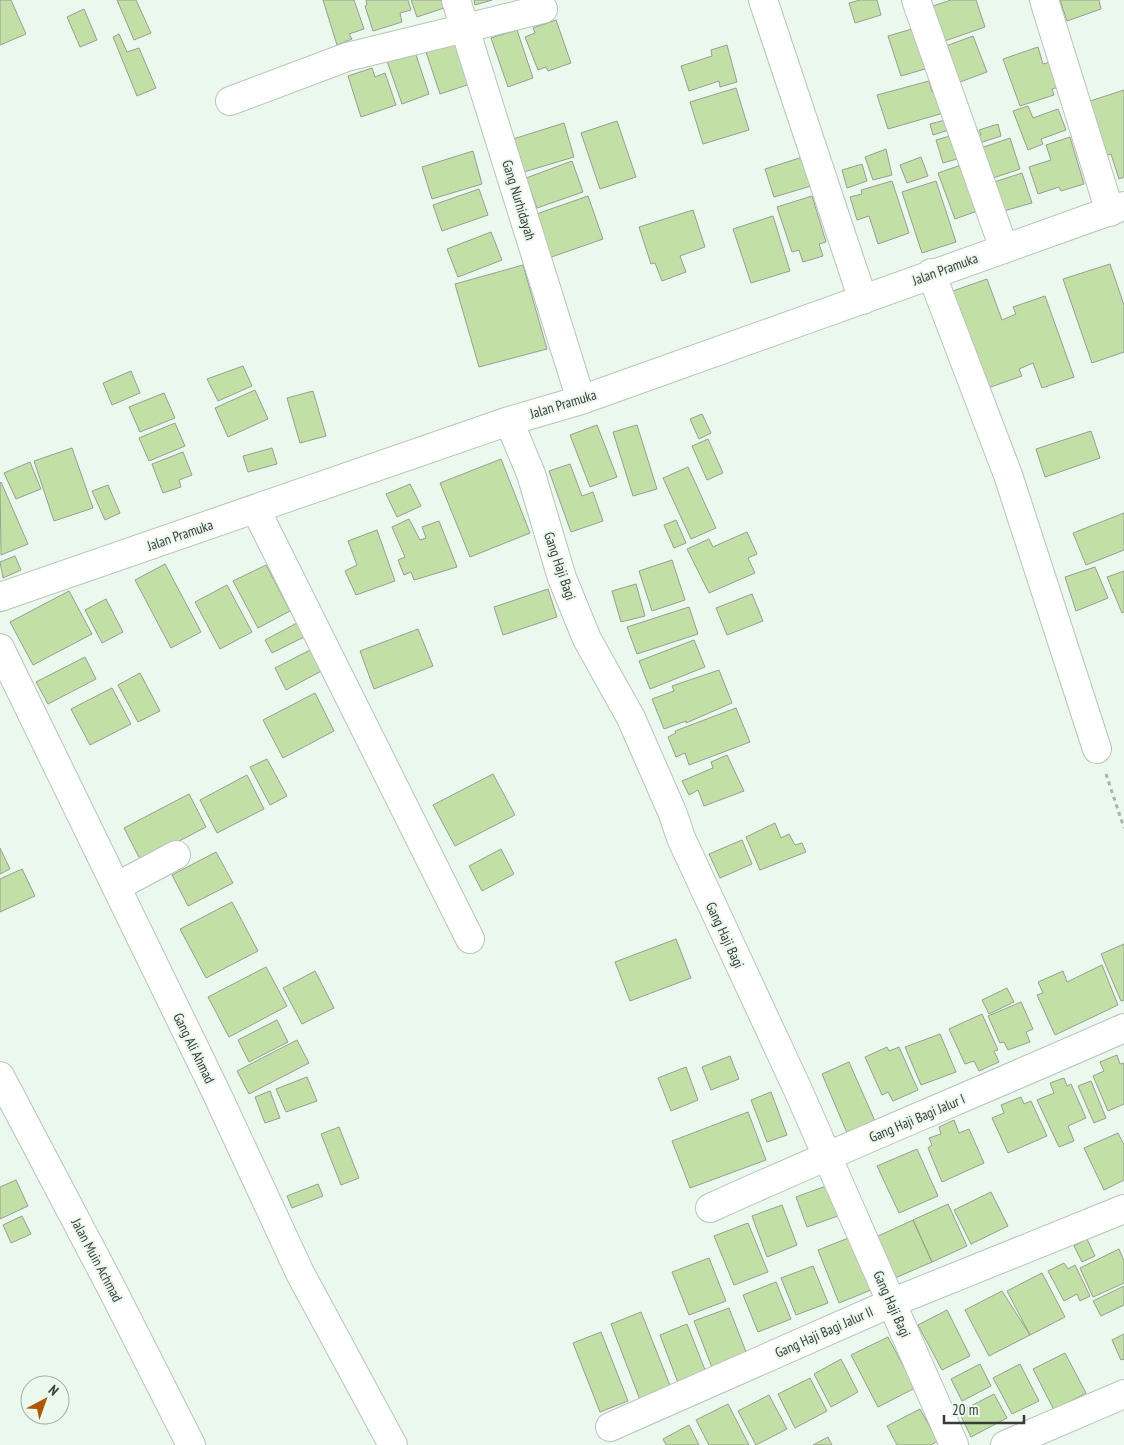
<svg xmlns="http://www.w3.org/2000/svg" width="1124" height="1445" font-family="'PT Sans Narrow',sans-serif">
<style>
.building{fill:#c2e0a5;stroke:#989f92}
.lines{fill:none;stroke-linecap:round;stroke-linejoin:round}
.minor-casing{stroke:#b8c4ba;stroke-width:30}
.path{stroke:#aab4ac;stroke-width:3;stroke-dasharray:4 4;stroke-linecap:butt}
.minor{stroke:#fff;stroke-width:28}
.labels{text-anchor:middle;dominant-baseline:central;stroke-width:4;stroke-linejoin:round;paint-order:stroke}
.street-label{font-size:14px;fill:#373c38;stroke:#ebf8ed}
</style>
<rect width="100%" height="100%" fill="#ebf8ed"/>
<path class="building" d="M 0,0 L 11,0 L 26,34 L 0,45 Z
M 117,0 L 136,0 L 151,33 L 134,40 Z
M 323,0 L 354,0 L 364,29 L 349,34 L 352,39 L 337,45 Z
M 366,0 L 408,0 L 411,10 L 400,13 L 402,22 L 373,31 L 365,6 L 367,5 Z
M 411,0 L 441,0 L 444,8 L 417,17 Z
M 474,0 L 492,0 L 475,5 Z
M 860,0 L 877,0 L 881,15 L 855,23 L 849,3 Z
M 951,0 L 976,0 L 985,27 L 939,43 L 927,8 Z
M 1060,0 L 1099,0 L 1101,9 L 1067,21 Z
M 84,9 L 97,40 L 80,47 L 67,17 Z
M 556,20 L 571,63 L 548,71 L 546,67 L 538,70 L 525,37 L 535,33 L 533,28 Z
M 912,29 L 925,69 L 901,76 L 888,36 Z
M 517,30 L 533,78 L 508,87 L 491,38 Z
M 119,34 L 127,52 L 139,48 L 156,88 L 137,96 L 113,37 Z
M 973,36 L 987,72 L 952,85 L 938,49 Z
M 456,42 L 470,84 L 440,94 L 426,52 L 432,51 L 430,46 Z
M 727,45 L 737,82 L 720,87 L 719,81 L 689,91 L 681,66 L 712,56 L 711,50 Z
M 1038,47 L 1043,64 L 1053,61 L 1062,86 L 1052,89 L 1054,95 L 1020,106 L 1003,59 Z
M 415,52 L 429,94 L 402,104 L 387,61 Z
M 372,68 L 375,77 L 385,73 L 396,105 L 361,117 L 348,76 Z
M 929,81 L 932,92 L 941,90 L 947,112 L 888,129 L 877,95 Z
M 736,88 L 749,130 L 703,144 L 690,102 Z
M 1124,90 L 1124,177 L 1119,179 L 1111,154 L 1105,156 L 1087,102 Z
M 1028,106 L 1033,118 L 1058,109 L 1066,130 L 1041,139 L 1043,144 L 1028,150 L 1013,111 Z
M 949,119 L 952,129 L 933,135 L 930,124 Z
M 617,121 L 636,177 L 600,189 L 581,133 Z
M 564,123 L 574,157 L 524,172 L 513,139 Z
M 998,124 L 1001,136 L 970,146 L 968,140 L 981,135 L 979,130 Z
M 957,134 L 964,157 L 943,163 L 936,140 Z
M 1070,137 L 1084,184 L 1061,191 L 1059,187 L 1038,194 L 1029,167 L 1051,160 L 1046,145 Z
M 1010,138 L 1020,169 L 993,178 L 990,167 L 978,170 L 972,151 Z
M 886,149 L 892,175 L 873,180 L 865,157 Z
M 473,151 L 482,184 L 432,199 L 422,167 Z
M 809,155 L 818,184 L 774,197 L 765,169 Z
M 921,157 L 928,176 L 907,183 L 900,165 Z
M 572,161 L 583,192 L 537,208 L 526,178 Z
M 862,164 L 867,181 L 847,188 L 842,170 Z
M 964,164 L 980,210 L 955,219 L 938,173 Z
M 1022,173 L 1032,203 L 1000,212 L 991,183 Z
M 892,181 L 909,233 L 878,244 L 869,216 L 857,220 L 850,197 L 862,194 L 861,190 Z
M 936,181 L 956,242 L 922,253 L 902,192 Z
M 479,189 L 488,215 L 442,231 L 433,205 Z
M 588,196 L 603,239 L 540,261 L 525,218 Z
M 812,196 L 826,242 L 819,244 L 823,256 L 803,262 L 799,250 L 792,252 L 777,207 Z
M 693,210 L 705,247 L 680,256 L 686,272 L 662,281 L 655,263 L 651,264 L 639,227 Z
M 773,216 L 790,271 L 751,283 L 733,229 Z
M 491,232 L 502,260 L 458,277 L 447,249 Z
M 1110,264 L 1124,305 L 1124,352 L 1092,363 L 1063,279 Z
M 523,265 L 547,349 L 479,367 L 455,284 Z
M 987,279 L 1002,320 L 1016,314 L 1013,307 L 1045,296 L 1074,377 L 1042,388 L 1033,363 L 1019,369 L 1022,376 L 985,389 L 950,292 Z
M 243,366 L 252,386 L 218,401 L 207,379 Z
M 131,371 L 140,393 L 112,405 L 103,383 Z
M 255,390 L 268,419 L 228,437 L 215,408 Z
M 313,391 L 326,436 L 300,443 L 287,398 Z
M 164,393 L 175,418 L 140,432 L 129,407 Z
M 702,414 L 711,433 L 699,439 L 690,419 Z
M 175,423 L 185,446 L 149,461 L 139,438 Z
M 597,425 L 617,477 L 590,487 L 570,435 Z
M 637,425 L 657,489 L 633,496 L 613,432 Z
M 1091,431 L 1100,458 L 1045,477 L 1036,449 Z
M 708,439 L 723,473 L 707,480 L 692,446 Z
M 72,448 L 93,508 L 54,521 L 34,461 Z
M 272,448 L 277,464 L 248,472 L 243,456 Z
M 183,452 L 192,475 L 179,480 L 181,487 L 163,493 L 152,464 Z
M 501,459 L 530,533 L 470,557 L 440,483 Z
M 30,462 L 41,489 L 16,499 L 4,473 Z
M 570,464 L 582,496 L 593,492 L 603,521 L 571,532 L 549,471 Z
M 688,467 L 716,528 L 691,539 L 663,478 Z
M 1,482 L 28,544 L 1,555 L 0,483 Z
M 410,484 L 421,506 L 397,517 L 386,494 Z
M 108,485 L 120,513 L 105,520 L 92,491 Z
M 1124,513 L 1124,550 L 1086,565 L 1073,533 Z
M 409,519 L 420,540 L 426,538 L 422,527 L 439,521 L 457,567 L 414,580 L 411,572 L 404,575 L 398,560 L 405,557 L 392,527 Z
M 676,520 L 686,543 L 674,548 L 664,525 Z
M 377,530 L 395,581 L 356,595 L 345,571 L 357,565 L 348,541 Z
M 747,532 L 757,554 L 748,558 L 755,573 L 709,593 L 687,549 L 709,539 L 713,547 Z
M 15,556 L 21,570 L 3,578 L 0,562 Z
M 672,560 L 685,600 L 652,611 L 639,571 Z
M 165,564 L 201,632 L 171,648 L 135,580 Z
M 266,565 L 290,611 L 258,628 L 233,581 Z
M 1095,567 L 1108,598 L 1076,611 L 1065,577 Z
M 1124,571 L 1124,612 L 1122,613 L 1107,577 Z
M 636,584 L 645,616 L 621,622 L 612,591 Z
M 227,585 L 252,632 L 220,649 L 195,602 Z
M 548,589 L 557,617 L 503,635 L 494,607 Z
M 69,591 L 92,634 L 33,665 L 10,622 Z
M 752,594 L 763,621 L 727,635 L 716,608 Z
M 106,599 L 123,632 L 102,643 L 85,610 Z
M 689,607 L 698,634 L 637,654 L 627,627 Z
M 297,623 L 304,637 L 272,653 L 265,640 Z
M 418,629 L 433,666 L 374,689 L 360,651 Z
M 694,640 L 705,667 L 650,689 L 639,661 Z
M 314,648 L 325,669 L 286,690 L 275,668 Z
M 85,657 L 96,679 L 48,704 L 36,682 Z
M 719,670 L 732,703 L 686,723 L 686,721 L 664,729 L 652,699 L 674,691 L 672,686 Z
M 140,673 L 160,711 L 138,722 L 118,685 Z
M 112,688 L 131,724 L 90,745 L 71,709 Z
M 315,693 L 334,731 L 283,758 L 263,720 Z
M 736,708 L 750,742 L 689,765 L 685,753 L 676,757 L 668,737 L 676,733 L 675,731 Z
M 727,755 L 744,791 L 704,806 L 698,790 L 689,795 L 682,781 L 713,768 L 711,762 Z
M 267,759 L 287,796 L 270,805 L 250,767 Z
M 493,774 L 515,815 L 455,846 L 433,805 Z
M 247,775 L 264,809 L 217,833 L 200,800 Z
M 189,794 L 206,827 L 141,861 L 124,828 Z
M 775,823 L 781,838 L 789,834 L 795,845 L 802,843 L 806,852 L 760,870 L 746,837 Z
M 742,840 L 752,864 L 720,878 L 709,854 Z
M 0,848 L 10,869 L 0,874 Z
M 501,849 L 514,874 L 482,891 L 469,866 Z
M 216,852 L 233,883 L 188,906 L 172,875 Z
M 22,869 L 35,896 L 0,912 L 0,879 Z
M 232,902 L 258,951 L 206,978 L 180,929 Z
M 676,939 L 691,978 L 630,1001 L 615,962 Z
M 1124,944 L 1124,1000 L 1121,1001 L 1101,954 Z
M 1102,965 L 1118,1005 L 1055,1035 L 1037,995 L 1043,993 L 1038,982 L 1063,971 L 1067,982 Z
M 266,967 L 287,1006 L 229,1037 L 208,997 Z
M 315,971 L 334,1008 L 302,1024 L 283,988 Z
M 1007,988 L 1014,1002 L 989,1014 L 982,1000 Z
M 1021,1002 L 1033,1029 L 1026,1032 L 1030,1042 L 1008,1050 L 1004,1042 L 1000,1043 L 988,1016 Z
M 982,1014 L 998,1050 L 994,1051 L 999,1062 L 979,1071 L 974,1061 L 965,1064 L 949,1029 Z
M 277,1020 L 288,1042 L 249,1062 L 238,1040 Z
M 940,1034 L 956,1072 L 921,1085 L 905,1047 Z
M 297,1040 L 309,1063 L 249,1094 L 237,1071 Z
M 887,1047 L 889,1051 L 899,1047 L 918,1090 L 893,1101 L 888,1092 L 882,1095 L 865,1057 Z
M 1117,1055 L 1120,1064 L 1124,1063 L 1124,1104 L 1108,1111 L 1093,1076 L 1104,1071 L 1100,1062 Z
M 730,1056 L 739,1079 L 711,1090 L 702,1067 Z
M 849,1062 L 878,1128 L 850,1140 L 822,1074 Z
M 686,1067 L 698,1100 L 671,1111 L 658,1078 Z
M 307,1077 L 317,1101 L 286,1112 L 276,1089 Z
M 1064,1078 L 1067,1086 L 1071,1084 L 1086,1118 L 1068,1126 L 1074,1141 L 1059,1147 L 1037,1100 L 1054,1093 L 1050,1083 Z
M 1091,1081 L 1106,1118 L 1094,1123 L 1078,1086 Z
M 270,1091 L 280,1118 L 265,1123 L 255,1097 Z
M 771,1092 L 787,1135 L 767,1142 L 751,1100 Z
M 1021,1097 L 1024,1104 L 1031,1101 L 1047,1136 L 1008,1153 L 992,1118 L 1004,1113 L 1001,1105 Z
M 748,1112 L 766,1160 L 690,1188 L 672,1141 Z
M 954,1120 L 959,1133 L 969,1129 L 984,1163 L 942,1182 L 928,1148 L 932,1145 L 929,1138 L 941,1134 L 939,1127 Z
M 339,1127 L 359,1178 L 341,1185 L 321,1134 Z
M 1118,1133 L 1124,1145 L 1124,1180 L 1104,1190 L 1084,1148 Z
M 917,1149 L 938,1196 L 899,1213 L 877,1166 Z
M 16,1180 L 28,1206 L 0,1219 L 0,1187 Z
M 318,1184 L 323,1196 L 292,1208 L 287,1196 Z
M 826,1186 L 838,1216 L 807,1227 L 796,1197 Z
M 991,1192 L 1008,1226 L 971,1244 L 954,1210 Z
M 948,1204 L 967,1246 L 932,1262 L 913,1220 Z
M 782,1205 L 797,1245 L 767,1257 L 752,1216 Z
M 22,1216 L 31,1234 L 11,1243 L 3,1225 Z
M 913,1220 L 932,1262 L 895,1278 L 876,1237 Z
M 748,1223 L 768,1272 L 734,1285 L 714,1236 Z
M 851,1237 L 871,1290 L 839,1303 L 818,1250 Z
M 1087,1239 L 1095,1256 L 1082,1262 L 1074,1246 Z
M 1119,1249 L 1124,1261 L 1124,1283 L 1093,1297 L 1080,1268 Z
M 709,1258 L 726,1301 L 689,1315 L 672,1272 Z
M 1064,1263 L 1068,1269 L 1075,1265 L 1090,1296 L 1080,1301 L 1077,1294 L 1064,1301 L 1048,1271 Z
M 813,1266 L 828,1303 L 796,1315 L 781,1278 Z
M 1042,1273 L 1065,1317 L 1030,1335 L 1007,1291 Z
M 776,1282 L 791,1319 L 758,1332 L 743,1295 Z
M 1124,1286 L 1124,1305 L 1101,1316 L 1093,1301 Z
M 1002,1291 L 1030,1335 L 989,1356 L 965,1310 Z
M 729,1308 L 748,1357 L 713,1370 L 694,1321 Z
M 947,1310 L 970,1356 L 942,1370 L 918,1325 Z
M 641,1312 L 673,1393 L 642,1405 L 611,1324 Z
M 687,1324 L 709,1380 L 681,1391 L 660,1335 Z
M 601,1332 L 628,1401 L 600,1412 L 573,1343 Z
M 1124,1334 L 1124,1359 L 1121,1360 L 1112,1340 Z
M 888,1337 L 915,1388 L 878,1407 L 851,1355 Z
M 1065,1353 L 1086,1393 L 1054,1410 L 1033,1369 Z
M 841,1359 L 858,1392 L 831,1407 L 814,1374 Z
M 980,1364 L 991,1386 L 962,1401 L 951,1379 Z
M 1020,1364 L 1039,1401 L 1012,1414 L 993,1378 Z
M 810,1378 L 827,1411 L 795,1428 L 778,1394 Z
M 994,1394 L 1007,1418 L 971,1437 L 959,1412 Z
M 769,1395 L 787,1429 L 756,1445 L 738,1411 Z
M 728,1404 L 749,1445 L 709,1445 L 696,1420 Z
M 920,1409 L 938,1441 L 931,1445 L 897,1445 L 887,1426 Z
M 689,1425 L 699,1445 L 666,1445 L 663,1439 Z
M 828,1437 L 832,1445 L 813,1445 Z"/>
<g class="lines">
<defs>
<path id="minor" d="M 456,0 L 581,400
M 763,0 L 863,300
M 916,0 L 1004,249
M 1044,0 L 1110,212
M 230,101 L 347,57 L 543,9
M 931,273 L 1008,475 L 1097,749
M 509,421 L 531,474 L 562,578 L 587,639 L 631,718 L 673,814 L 681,838 L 798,1090 L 954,1445
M 256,510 L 470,939
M 0,597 L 509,421 L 581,400 L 1124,206
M 0,648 L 215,1090 L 300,1273 L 393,1445
M 116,887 L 176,855
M 0,1076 L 111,1287 L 191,1445
M 710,1208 C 847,1146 986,1089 1124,1028
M 610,1427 L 891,1303 L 1124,1209
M 1005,1445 L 1124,1394"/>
</defs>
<use href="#minor" class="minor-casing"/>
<path class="path" d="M 1106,774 L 1124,828"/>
<use href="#minor" class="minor"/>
</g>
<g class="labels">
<g class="street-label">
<text transform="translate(519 200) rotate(73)">Gang Nurhidayah</text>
<text transform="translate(945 269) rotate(-20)">Jalan Pramuka</text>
<text transform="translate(563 404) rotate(-17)">Jalan Pramuka</text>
<text transform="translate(180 535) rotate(-19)">Jalan Pramuka</text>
<text transform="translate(560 566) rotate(71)">Gang Haji Bagi</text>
<text transform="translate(725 935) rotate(65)">Gang Haji Bagi</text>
<text transform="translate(194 1048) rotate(64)">Gang Ali Ahmad</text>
<text transform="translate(917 1118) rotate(-23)">Gang Haji Bagi Jalur I</text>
<text transform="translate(97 1260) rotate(62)">Jalan Muin Achmad</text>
<text transform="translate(892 1304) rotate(66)">Gang Haji Bagi</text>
<text transform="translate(824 1332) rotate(-24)">Gang Haji Bagi Jalur II</text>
</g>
</g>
<g transform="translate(45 1400) rotate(41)"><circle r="24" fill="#ebf8ed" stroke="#a3ada5"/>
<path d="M0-4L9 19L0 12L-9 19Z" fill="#b35601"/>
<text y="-8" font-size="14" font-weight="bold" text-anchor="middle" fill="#373c38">N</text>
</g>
<path d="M944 1415v8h80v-8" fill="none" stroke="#373c38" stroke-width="2.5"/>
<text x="952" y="1415" font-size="15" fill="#373c38" stroke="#ebf8ed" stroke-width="4" paint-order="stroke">20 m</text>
</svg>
